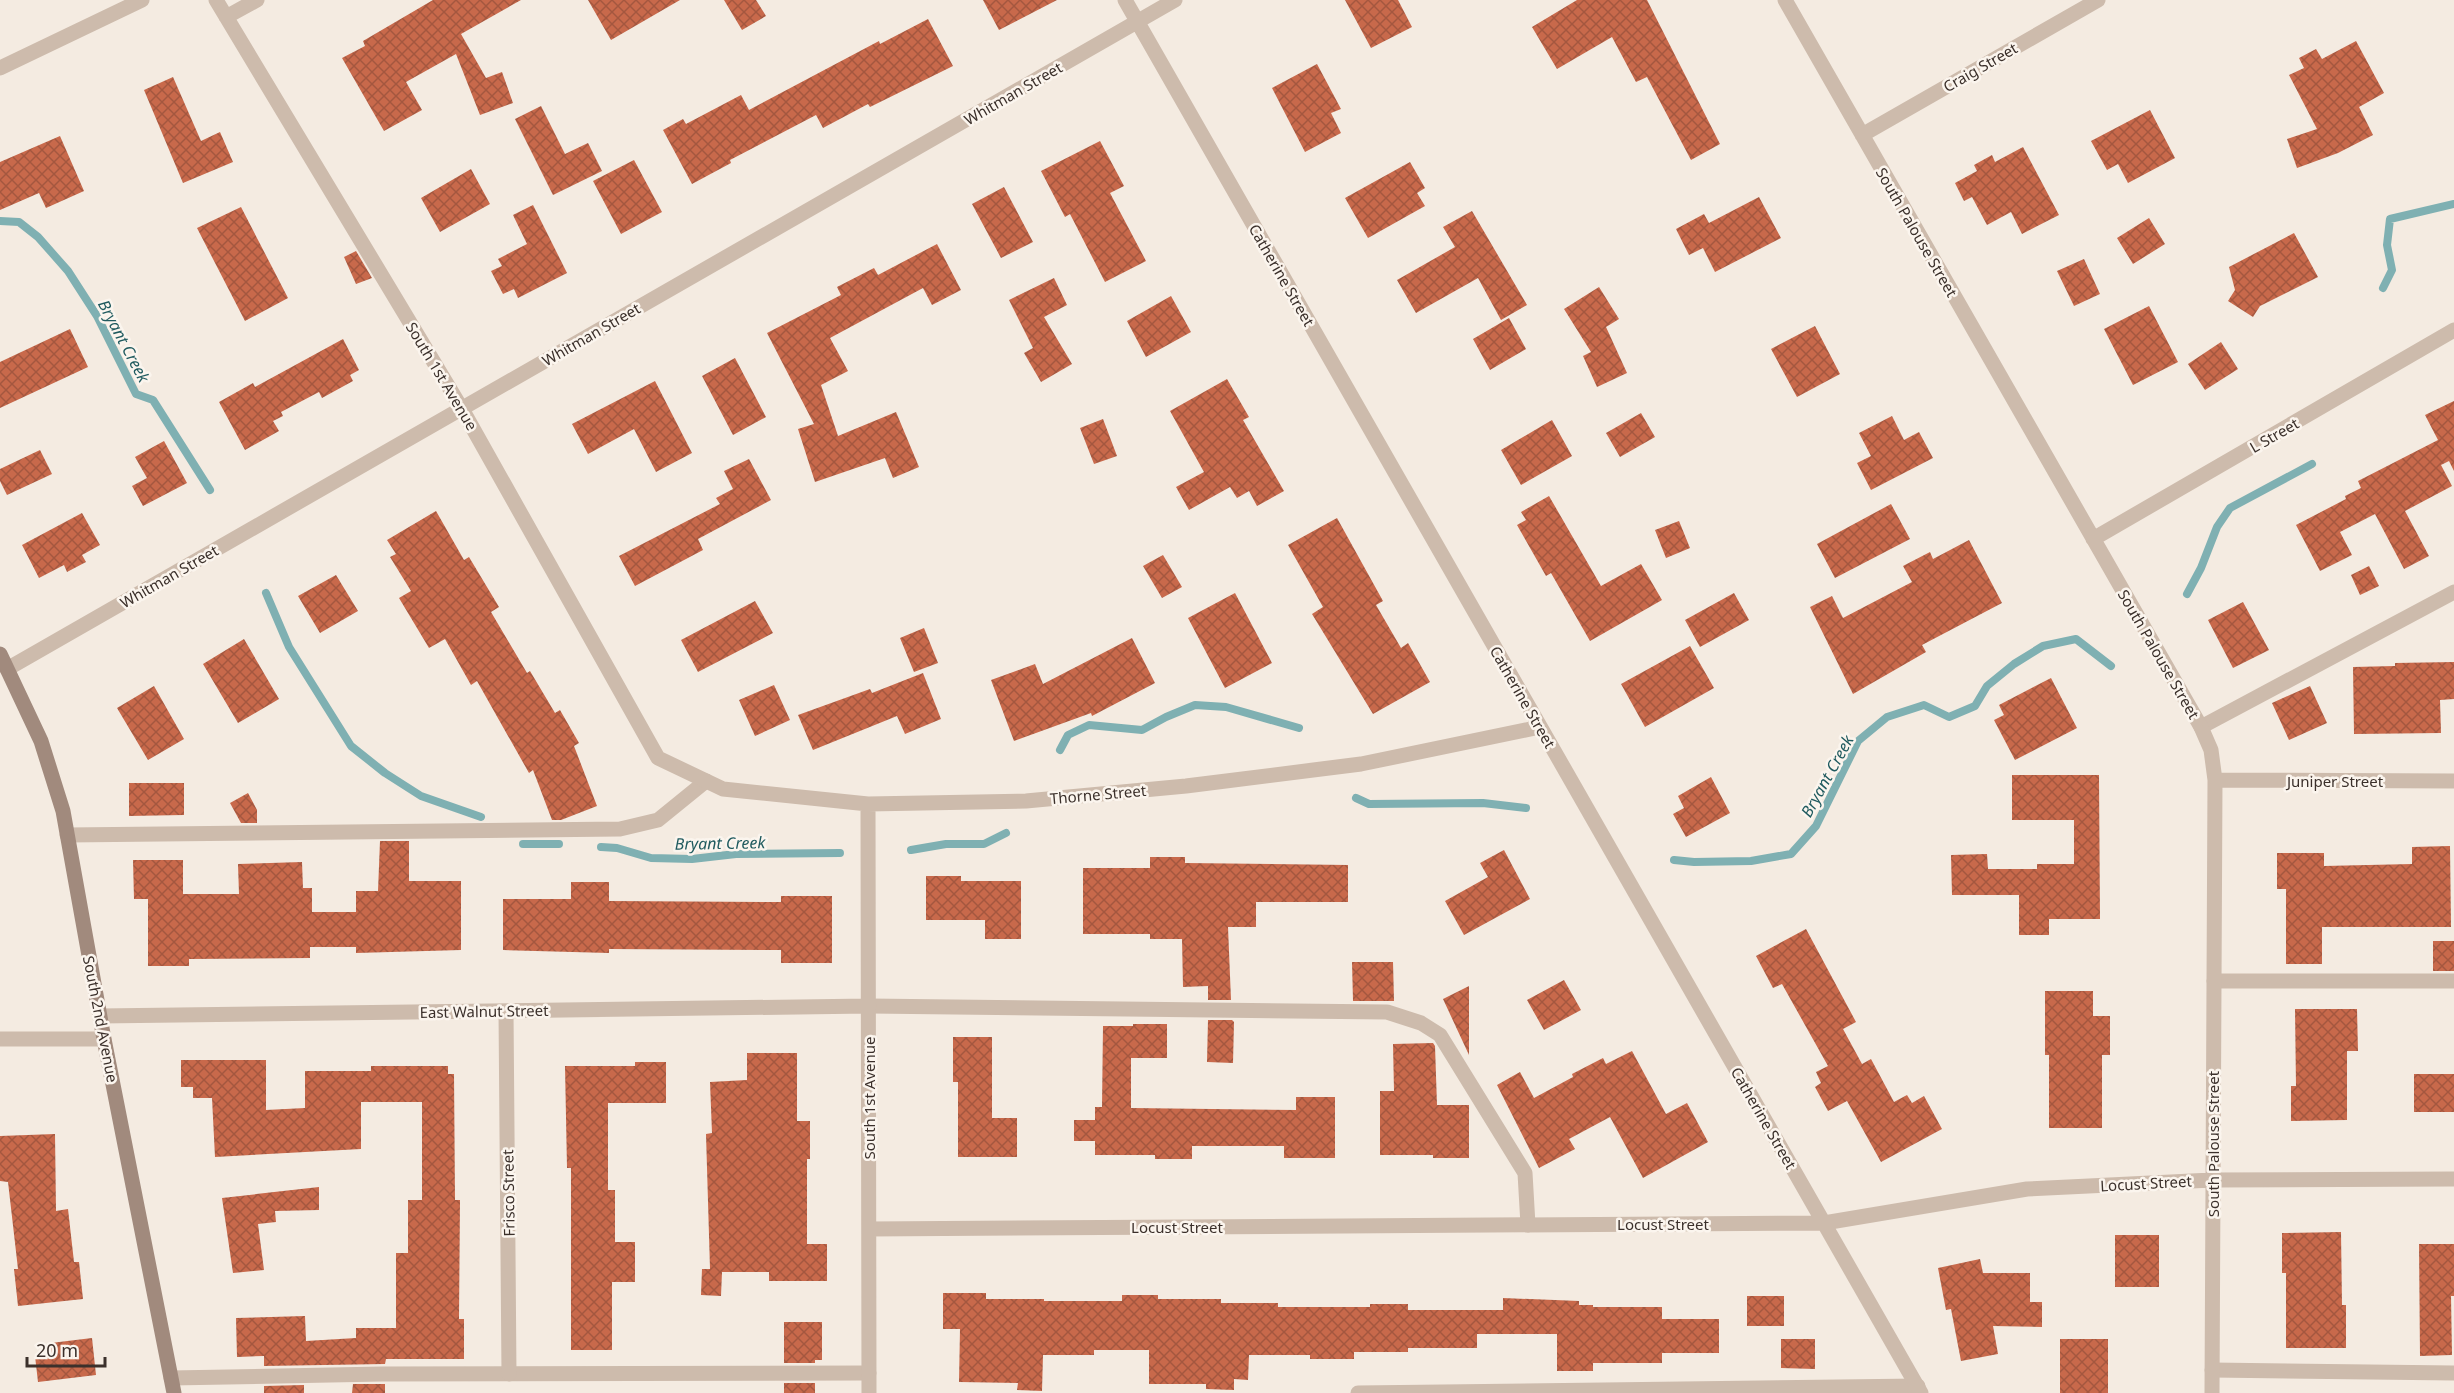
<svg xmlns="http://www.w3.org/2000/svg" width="2454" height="1393" font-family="'Noto Sans',sans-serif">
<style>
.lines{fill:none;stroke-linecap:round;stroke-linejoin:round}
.stream{stroke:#7fb0b2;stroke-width:8}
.building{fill:url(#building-cross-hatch)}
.lane{stroke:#cdbbac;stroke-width:15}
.street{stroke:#cdbbac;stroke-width:15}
.secondary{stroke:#a18a7d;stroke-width:15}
.labels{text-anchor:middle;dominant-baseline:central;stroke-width:5;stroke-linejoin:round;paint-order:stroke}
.street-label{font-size:15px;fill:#3b302b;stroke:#fbf5ee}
.water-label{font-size:16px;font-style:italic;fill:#1f5a5e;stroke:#fbf5ee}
</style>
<defs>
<pattern id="building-cross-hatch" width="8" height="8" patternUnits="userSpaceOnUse" patternTransform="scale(1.5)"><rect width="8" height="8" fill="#c8694b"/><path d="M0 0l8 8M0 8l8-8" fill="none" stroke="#a4573f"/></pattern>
</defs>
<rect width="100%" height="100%" fill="#f4ebe1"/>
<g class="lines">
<path class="stream" d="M 0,221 L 19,222 L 38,237 L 68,271 L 97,316 L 136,394 L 153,400 L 210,490
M 2383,288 L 2392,270 L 2387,245 L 2390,219 L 2454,204
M 266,593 L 289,647 L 351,746 L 385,773 L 421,796 L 481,817
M 2187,594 L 2201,568 L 2217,527 L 2230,508 L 2312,464
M 1060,750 L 1068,735 L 1089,725 L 1142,730 L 1166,717 L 1195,705 L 1226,707 L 1299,728
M 1356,798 L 1369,804 L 1483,803 L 1526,808
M 523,844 L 559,844
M 601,847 L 617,848 L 651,858 L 692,859 L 736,854 L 840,853
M 911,850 L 946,844 L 984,844 L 1006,833
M 1674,860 L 1694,862 L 1751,861 L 1791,854 L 1816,826 L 1858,741 L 1887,717 L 1924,705 L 1949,717 L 1975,706 L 1987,686 L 2014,664 L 2043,646 L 2076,639 L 2111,666"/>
</g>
<path class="building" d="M 433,0 L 521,0 L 461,34 L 486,78 L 502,72 L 513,103 L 480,115 L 456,54 L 406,82 L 422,110 L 384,131 L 342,58 L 365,46 L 363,41 Z
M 588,0 L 680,0 L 611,40 Z
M 724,0 L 756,0 L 766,16 L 742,30 Z
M 983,0 L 1057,0 L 999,30 Z
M 1345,0 L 1398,0 L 1412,27 L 1371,48 Z
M 1577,0 L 1647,0 L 1720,144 L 1691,160 L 1647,77 L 1636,82 L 1612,37 L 1557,69 L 1532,27 Z
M 928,19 L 953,66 L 870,107 L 868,104 L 823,128 L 816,115 L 730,160 L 731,163 L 692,184 L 663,130 L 683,119 L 686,124 L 741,95 L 749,110 L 879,41 L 880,44 Z
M 2356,41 L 2384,93 L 2359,107 L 2373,135 L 2338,153 L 2297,168 L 2287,139 L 2317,129 L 2289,75 L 2304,68 L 2299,58 L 2316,49 L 2322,59 Z
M 1317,64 L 1341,109 L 1331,113 L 1341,133 L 1305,152 L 1272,88 Z
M 173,77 L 201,141 L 220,132 L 233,162 L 183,183 L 144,90 Z
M 541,106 L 565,154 L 588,143 L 602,171 L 553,195 L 515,119 Z
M 2150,110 L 2175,158 L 2128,183 L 2118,164 L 2107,170 L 2091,141 Z
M 60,136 L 84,191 L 46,208 L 39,193 L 0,210 L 0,162 Z
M 1100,141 L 1124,186 L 1110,193 L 1146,261 L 1105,282 L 1070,214 L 1065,217 L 1041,171 Z
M 2023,147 L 2059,215 L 2022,234 L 2011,212 L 1987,225 L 1972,197 L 1964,201 L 1955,183 L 1977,171 L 1974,165 L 1992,155 L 1995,162 Z
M 634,160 L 662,212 L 621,234 L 593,181 Z
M 1410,162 L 1425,188 L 1417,193 L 1425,206 L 1368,238 L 1345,198 Z
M 471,169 L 490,204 L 440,232 L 421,198 Z
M 1004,187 L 1033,242 L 1001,258 L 972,204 Z
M 1759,197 L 1781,238 L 1715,272 L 1703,248 L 1689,255 L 1676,229 L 1704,214 L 1709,223 Z
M 533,205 L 567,273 L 518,298 L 514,289 L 503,294 L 491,271 L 502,266 L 498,259 L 527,244 L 513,215 Z
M 241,207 L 288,298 L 245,321 L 197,228 Z
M 1472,211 L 1527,305 L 1501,320 L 1478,278 L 1416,313 L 1397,280 L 1455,247 L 1443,227 Z
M 2149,218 L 2165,244 L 2133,264 L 2117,238 Z
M 2294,233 L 2318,277 L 2260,306 L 2253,317 L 2228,301 L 2235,290 L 2229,267 Z
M 937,244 L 961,290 L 932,305 L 923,288 L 830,338 L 848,371 L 821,385 L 838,436 L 896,412 L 919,467 L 893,478 L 885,458 L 815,482 L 798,429 L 814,424 L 767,333 L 841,295 L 837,287 L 874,268 L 878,275 Z
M 356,251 L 372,278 L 356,284 L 344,257 Z
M 2084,259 L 2100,294 L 2074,306 L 2057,271 Z
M 1054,278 L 1067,305 L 1044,317 L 1072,364 L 1041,382 L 1024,353 L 1033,348 L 1009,300 Z
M 1599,287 L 1619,319 L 1606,327 L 1627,373 L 1597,387 L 1583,356 L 1591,352 L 1564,309 Z
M 1171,296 L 1191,332 L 1146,357 L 1127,321 Z
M 2149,306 L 2178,362 L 2133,385 L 2104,329 Z
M 1509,318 L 1526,349 L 1490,370 L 1473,339 Z
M 1815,326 L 1840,374 L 1797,397 L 1771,349 Z
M 70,329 L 88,367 L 0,408 L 0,362 Z
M 343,339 L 359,370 L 350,375 L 353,381 L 322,398 L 319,392 L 281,412 L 283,416 L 273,421 L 279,431 L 245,450 L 219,402 L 253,383 L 255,387 Z
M 2221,342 L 2238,369 L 2205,390 L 2188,364 Z
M 735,358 L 766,417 L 733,435 L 702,376 Z
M 1227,379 L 1249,417 L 1243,420 L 1284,491 L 1257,506 L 1249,491 L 1237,498 L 1230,487 L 1189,510 L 1176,487 L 1204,472 L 1170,411 Z
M 655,381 L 692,453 L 656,472 L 634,429 L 588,454 L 572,424 Z
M 2454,401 L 2454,471 L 2449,461 L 2441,465 L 2452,486 L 2405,511 L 2429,556 L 2404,569 L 2375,514 L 2340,532 L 2352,555 L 2320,571 L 2296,525 L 2346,499 L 2345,496 L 2361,488 L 2358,481 L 2438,440 L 2425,415 Z
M 1641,413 L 1655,437 L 1620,457 L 1606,433 Z
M 1892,416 L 1904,440 L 1919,432 L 1933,458 L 1871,490 L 1857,463 L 1871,456 L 1859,433 Z
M 1103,419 L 1117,456 L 1094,464 L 1080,428 Z
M 1552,420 L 1572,456 L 1521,485 L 1501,450 Z
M 164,441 L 187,483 L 143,506 L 132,486 L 147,478 L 135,457 Z
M 40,450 L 52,474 L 7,495 L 0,481 L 0,469 Z
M 749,459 L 771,500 L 698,539 L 703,550 L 635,586 L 619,556 L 720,504 L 716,498 L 733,489 L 724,471 Z
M 1549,496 L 1601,586 L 1641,564 L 1662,600 L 1590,641 L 1551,573 L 1546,576 L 1517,525 L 1526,520 L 1521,512 Z
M 1891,504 L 1910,539 L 1835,578 L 1817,544 Z
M 436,511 L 464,560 L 469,557 L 499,607 L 491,612 L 527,673 L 530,671 L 555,713 L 560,710 L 579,743 L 574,746 L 597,806 L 561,820 L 552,820 L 533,770 L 529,773 L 477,681 L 471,685 L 445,639 L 429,648 L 399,598 L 411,591 L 390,557 L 396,554 L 387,540 Z
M 82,513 L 100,545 L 82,555 L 86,562 L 67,572 L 64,565 L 39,578 L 22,545 Z
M 1337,518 L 1383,601 L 1376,605 L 1401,648 L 1408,643 L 1430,682 L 1373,714 L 1312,614 L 1323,607 L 1288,545 Z
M 1679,521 L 1690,548 L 1666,558 L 1655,530 Z
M 1969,540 L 2002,603 L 1922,645 L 1926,652 L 1853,694 L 1810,607 L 1832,596 L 1843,618 L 1912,582 L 1903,566 L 1930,552 L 1933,559 Z
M 1163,555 L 1182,587 L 1162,598 L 1143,566 Z
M 2369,566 L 2379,586 L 2360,595 L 2351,575 Z
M 336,575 L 358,611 L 320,633 L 298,596 Z
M 1235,593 L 1272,663 L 1225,688 L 1188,618 Z
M 1734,593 L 1749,620 L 1700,647 L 1685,620 Z
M 755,601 L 773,633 L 698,672 L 681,640 Z
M 2243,602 L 2269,650 L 2233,668 L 2208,620 Z
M 924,628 L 938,663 L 914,672 L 900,638 Z
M 1132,638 L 1155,683 L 1092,716 L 1091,713 L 1014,741 L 991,680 L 1035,664 L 1043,684 Z
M 244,639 L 279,699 L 238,723 L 203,664 Z
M 1690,646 L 1714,688 L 1645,727 L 1621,684 Z
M 2454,662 L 2454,699 L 2440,700 L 2441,733 L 2354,734 L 2353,667 L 2395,666 L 2395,663 Z
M 923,673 L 941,719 L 905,734 L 897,716 L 813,750 L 798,715 L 870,689 L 872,693 Z
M 2051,678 L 2077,728 L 2015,760 L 1994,720 L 2004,715 L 1999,705 Z
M 774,685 L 790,720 L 755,736 L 739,700 Z
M 154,686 L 184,739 L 148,760 L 117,708 Z
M 2310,686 L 2327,723 L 2289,740 L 2272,703 Z
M 2012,775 L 2099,775 L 2100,919 L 2049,919 L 2049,935 L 2019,935 L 2019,895 L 1952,895 L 1951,855 L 1987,854 L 1988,869 L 2037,869 L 2037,864 L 2074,864 L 2074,820 L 2012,820 Z
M 1711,777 L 1730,813 L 1686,837 L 1673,814 L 1684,808 L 1678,796 Z
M 129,783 L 184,783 L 184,815 L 129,816 Z
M 248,793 L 257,810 L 257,823 L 241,823 L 230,803 Z
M 380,841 L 409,841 L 409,881 L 461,881 L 461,950 L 356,953 L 356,947 L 310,947 L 310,958 L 189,959 L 189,966 L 148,966 L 148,899 L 134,899 L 133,860 L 183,860 L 183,894 L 239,894 L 238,864 L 302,862 L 303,888 L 312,888 L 312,912 L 356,912 L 356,891 L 378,891 Z
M 2450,846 L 2451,927 L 2322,927 L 2322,964 L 2286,964 L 2286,889 L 2277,889 L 2277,853 L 2324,853 L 2324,866 L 2412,864 L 2412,847 Z
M 1504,850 L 1530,899 L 1464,935 L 1445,901 L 1488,877 L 1480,863 Z
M 1150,857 L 1185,857 L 1185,863 L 1348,865 L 1348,902 L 1256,902 L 1256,927 L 1228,927 L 1231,1000 L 1208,1000 L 1208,986 L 1183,987 L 1182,939 L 1150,939 L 1150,934 L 1083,934 L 1083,868 L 1150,868 Z
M 926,876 L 961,876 L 961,881 L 1021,881 L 1021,939 L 985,939 L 985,920 L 926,920 Z
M 571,882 L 609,882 L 609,901 L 781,902 L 781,896 L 832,896 L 832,963 L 781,963 L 781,950 L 609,949 L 609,953 L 503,950 L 503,899 L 571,899 Z
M 1806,929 L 1856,1022 L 1843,1029 L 1862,1064 L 1871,1059 L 1894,1102 L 1907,1095 L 1912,1103 L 1924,1096 L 1942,1129 L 1881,1162 L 1847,1101 L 1828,1111 L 1815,1087 L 1821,1083 L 1816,1072 L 1828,1066 L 1782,984 L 1773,988 L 1756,956 Z
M 2433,941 L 2454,941 L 2454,971 L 2433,971 Z
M 1352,962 L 1393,962 L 1394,1001 L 1353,1001 Z
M 1564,980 L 1581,1010 L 1544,1030 L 1527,1000 Z
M 1469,986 L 1469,1055 L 1443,999 Z
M 2045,991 L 2093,991 L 2093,1016 L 2110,1016 L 2110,1055 L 2102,1055 L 2102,1128 L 2049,1128 L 2049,1055 L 2045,1055 Z
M 2295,1009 L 2357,1009 L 2358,1051 L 2347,1051 L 2347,1120 L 2291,1121 L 2291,1086 L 2296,1086 Z
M 1208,1020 L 1232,1020 L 1234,1022 L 1233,1063 L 1207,1062 Z
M 1133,1024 L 1167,1024 L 1167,1058 L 1131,1058 L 1131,1108 L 1296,1110 L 1296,1097 L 1335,1097 L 1335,1158 L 1284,1158 L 1284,1146 L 1192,1146 L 1192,1159 L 1155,1159 L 1155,1155 L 1095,1155 L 1095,1141 L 1074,1141 L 1074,1120 L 1095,1120 L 1095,1107 L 1102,1107 L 1103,1026 L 1133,1026 Z
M 953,1037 L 992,1037 L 992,1118 L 1017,1118 L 1017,1157 L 958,1157 L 958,1082 L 953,1082 Z
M 1433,1043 L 1435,1046 L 1437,1105 L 1469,1105 L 1469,1158 L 1433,1158 L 1433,1155 L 1380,1155 L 1380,1091 L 1394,1091 L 1393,1044 Z
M 1632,1051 L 1666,1114 L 1687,1103 L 1708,1142 L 1643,1178 L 1610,1117 L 1569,1139 L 1575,1149 L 1539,1168 L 1497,1085 L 1520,1072 L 1534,1098 L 1573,1077 L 1572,1074 L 1603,1058 L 1606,1064 Z
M 747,1053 L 797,1053 L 797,1121 L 810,1121 L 810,1159 L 807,1159 L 807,1244 L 827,1244 L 827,1281 L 769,1281 L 769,1272 L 722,1272 L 721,1296 L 701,1295 L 702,1269 L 710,1269 L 706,1134 L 712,1133 L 710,1082 L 747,1080 Z
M 181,1060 L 266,1060 L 266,1110 L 305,1108 L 305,1071 L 371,1071 L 371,1066 L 448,1066 L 448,1074 L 454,1074 L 455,1200 L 460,1200 L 459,1319 L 464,1319 L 464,1359 L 386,1359 L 385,1364 L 264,1366 L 264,1356 L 237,1357 L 236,1318 L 305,1316 L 306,1341 L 356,1338 L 356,1328 L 396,1328 L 396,1253 L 408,1253 L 408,1200 L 422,1200 L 422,1102 L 361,1102 L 361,1149 L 215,1157 L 212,1098 L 193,1098 L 193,1087 L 181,1087 Z
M 635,1062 L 666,1062 L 666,1103 L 608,1103 L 608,1190 L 615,1190 L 615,1242 L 635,1242 L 635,1282 L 612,1282 L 612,1350 L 571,1350 L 571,1168 L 567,1168 L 565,1066 L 635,1066 Z
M 2414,1074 L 2454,1074 L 2454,1112 L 2414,1112 Z
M 55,1134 L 56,1211 L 68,1209 L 74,1262 L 79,1262 L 83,1299 L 18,1306 L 14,1269 L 18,1269 L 8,1182 L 0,1181 L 0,1136 Z
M 319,1187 L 319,1210 L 275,1211 L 276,1222 L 258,1224 L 264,1270 L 233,1273 L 222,1198 Z
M 2341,1232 L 2342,1305 L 2346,1305 L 2346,1348 L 2286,1348 L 2286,1273 L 2282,1273 L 2282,1233 Z
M 2115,1235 L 2159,1235 L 2159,1287 L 2115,1287 Z
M 2419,1244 L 2454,1244 L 2454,1296 L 2451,1296 L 2452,1355 L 2420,1356 Z
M 1980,1259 L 1983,1273 L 2030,1273 L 2030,1302 L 2042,1302 L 2042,1327 L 1993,1326 L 1998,1354 L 1961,1361 L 1951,1309 L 1946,1310 L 1938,1268 Z
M 943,1293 L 986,1293 L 986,1299 L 1044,1299 L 1044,1301 L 1122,1301 L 1122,1295 L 1158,1295 L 1158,1299 L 1221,1299 L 1221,1303 L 1278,1303 L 1278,1307 L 1370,1307 L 1370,1304 L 1408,1304 L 1408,1310 L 1503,1310 L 1503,1298 L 1579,1301 L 1579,1305 L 1593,1305 L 1593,1307 L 1662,1307 L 1662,1319 L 1719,1319 L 1719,1353 L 1662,1353 L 1662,1363 L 1593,1363 L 1593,1371 L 1557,1371 L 1557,1334 L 1477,1334 L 1477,1348 L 1408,1348 L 1408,1352 L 1354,1352 L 1354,1359 L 1310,1359 L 1310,1355 L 1249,1355 L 1248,1380 L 1234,1379 L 1234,1390 L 1206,1389 L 1206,1384 L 1149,1384 L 1149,1350 L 1094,1350 L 1094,1355 L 1043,1355 L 1042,1391 L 1017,1390 L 1018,1383 L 959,1382 L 960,1329 L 943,1329 Z
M 1747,1296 L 1784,1296 L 1784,1326 L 1747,1326 Z
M 784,1322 L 822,1322 L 822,1360 L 815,1360 L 815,1363 L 784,1363 Z
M 92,1338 L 96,1375 L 38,1382 L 35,1356 L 52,1354 L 51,1343 Z
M 1781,1339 L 1815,1339 L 1815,1369 L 1781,1368 Z
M 2060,1339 L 2108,1339 L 2108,1393 L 2060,1393 Z
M 784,1383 L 815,1383 L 815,1393 L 784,1393 Z
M 353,1384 L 385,1384 L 385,1393 L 352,1393 Z
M 304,1385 L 304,1393 L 264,1393 L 264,1386 Z"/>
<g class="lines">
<path class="lane" d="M 2201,727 L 2454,592
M 67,835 L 620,829 L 658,820 L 706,781
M 2214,981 L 2454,981
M 869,1006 L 1387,1012 L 1421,1023 L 1440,1035 L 1525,1173 L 1528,1225
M 2212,1370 L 2454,1373
M 171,1378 L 382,1374 L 869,1373
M 1358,1393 L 1918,1386"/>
<path class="street" d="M 216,0 L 462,409 L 658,758 L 723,789 L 868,804 L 1026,801 L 1186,786 L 1361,764 L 1540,727
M 1125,0 L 1921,1393
M 1785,0 L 2201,727 L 2211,750 L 2215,780 L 2212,1393
M 226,17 L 257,0
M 0,68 L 142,0
M 1862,135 L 2098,0
M 2093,539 L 2454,330
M 7,669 L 1175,0
M 2215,780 L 2454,781
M 868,804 L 869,1393
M 506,1011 L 509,1374
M 100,1016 L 869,1006
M 0,1039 L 104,1039
M 869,1229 L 1824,1223 L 2027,1189 L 2212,1180 L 2454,1179"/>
<path class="secondary" d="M 0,654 L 41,741 L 63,811 L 104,1039 L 174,1393"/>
</g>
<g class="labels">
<g class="street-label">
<text transform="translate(1980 67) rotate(-30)">Craig Street</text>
<text transform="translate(1013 93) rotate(-30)">Whitman Street</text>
<text transform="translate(1917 232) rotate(60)">South Palouse Street</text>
<text transform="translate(1282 275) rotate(60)">Catherine Street</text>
<text transform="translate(591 334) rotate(-30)">Whitman Street</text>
<text transform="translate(442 376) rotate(59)">South 1st Avenue</text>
<text transform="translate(2274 435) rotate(-30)">L Street</text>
<text transform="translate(169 576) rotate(-30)">Whitman Street</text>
<text transform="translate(2159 654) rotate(60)">South Palouse Street</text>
<text transform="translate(1523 697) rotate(60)">Catherine Street</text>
<text x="2335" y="781">Juniper Street</text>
<text transform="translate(1098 794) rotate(-5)">Thorne Street</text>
<text transform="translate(484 1011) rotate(-1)">East Walnut Street</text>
<text transform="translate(101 1019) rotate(79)">South 2nd Avenue</text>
<text transform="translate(869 1098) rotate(-90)">South 1st Avenue</text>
<text transform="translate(1764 1118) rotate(60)">Catherine Street</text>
<text transform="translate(2213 1144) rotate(-90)">South Palouse Street</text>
<text transform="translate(2146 1183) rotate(-3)">Locust Street</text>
<text transform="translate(508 1193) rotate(-91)">Frisco Street</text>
<text x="1663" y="1224">Locust Street</text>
<text x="1177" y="1227">Locust Street</text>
</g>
<g class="water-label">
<text transform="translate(124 341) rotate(62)">Bryant Creek</text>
<text transform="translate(1827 776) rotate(-61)">Bryant Creek</text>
<text transform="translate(720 843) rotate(-1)">Bryant Creek</text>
</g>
</g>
<path d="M27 1357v9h78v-9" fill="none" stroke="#3b302b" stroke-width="3"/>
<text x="36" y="1357" font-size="18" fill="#3b302b" stroke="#fbf5ee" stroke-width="4.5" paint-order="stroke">20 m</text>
</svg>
